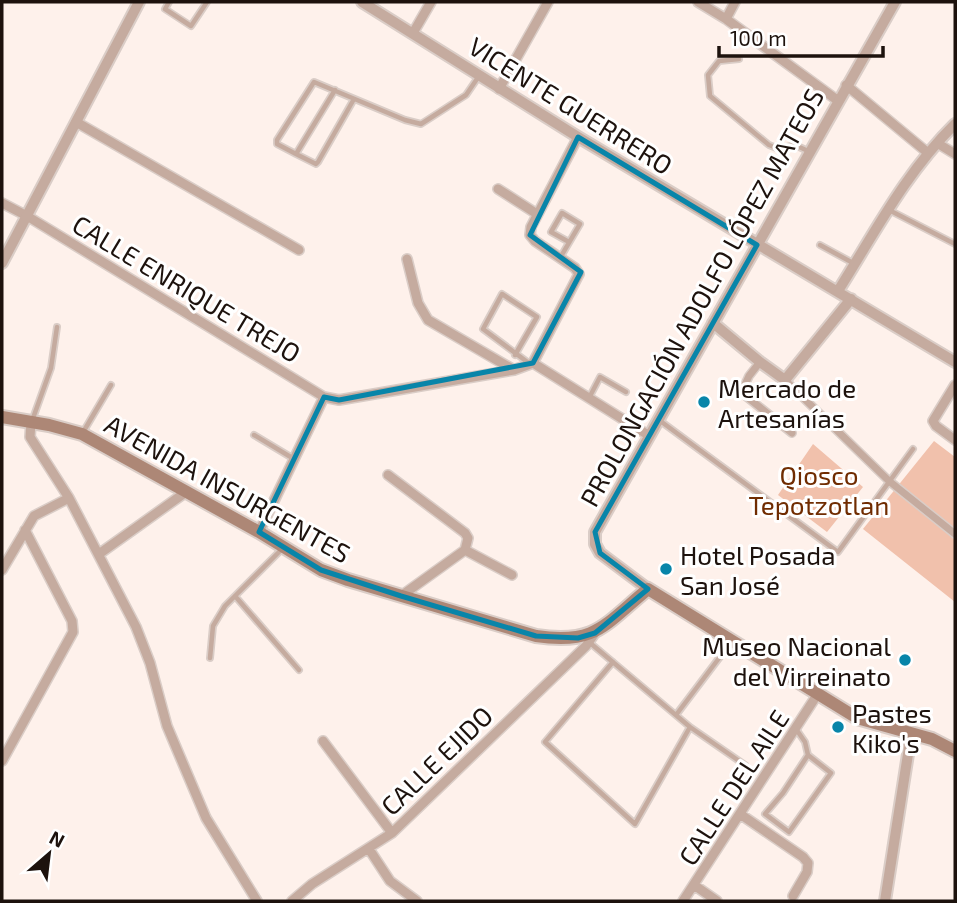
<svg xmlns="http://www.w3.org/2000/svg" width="957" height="903" font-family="'Exo 2',sans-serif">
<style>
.green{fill:#f1c1ac}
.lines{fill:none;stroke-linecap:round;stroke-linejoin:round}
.service-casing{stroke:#dacdc7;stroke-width:8}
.pedestrian-casing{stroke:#dacdc7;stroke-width:10}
.minor-casing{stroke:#dacdc7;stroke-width:12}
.tertiary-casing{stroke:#dacdc7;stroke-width:14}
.secondary-casing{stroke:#dacdc7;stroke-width:16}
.service{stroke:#c5ab9f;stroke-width:4.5}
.pedestrian{stroke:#c5ab9f;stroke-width:7}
.minor{stroke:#c5ab9f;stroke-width:9}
.tertiary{stroke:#c5ab9f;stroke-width:10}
.secondary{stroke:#ad8776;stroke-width:12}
.marked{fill:none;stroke:#0885a9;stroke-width:5;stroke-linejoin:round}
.poi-dot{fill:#0885a9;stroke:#fff;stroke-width:2.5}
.labels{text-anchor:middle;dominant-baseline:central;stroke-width:6;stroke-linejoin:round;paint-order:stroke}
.street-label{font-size:26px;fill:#1d120d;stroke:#fff}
.poi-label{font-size:26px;fill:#1d120d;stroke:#fff;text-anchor:start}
.park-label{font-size:26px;fill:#702c01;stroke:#fff}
</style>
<rect width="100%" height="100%" fill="#fef1eb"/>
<path class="green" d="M 934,441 L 955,457 L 955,602 L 863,529 Z
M 813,444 L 863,487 L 827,532 L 778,495 Z"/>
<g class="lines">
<defs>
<path id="service" d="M 169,2 L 165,9 L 191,26 L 207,2
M 739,59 L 719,61 L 708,75 L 710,96 L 769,145 L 779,149 L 795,145 L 808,151
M 335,90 L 296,154 L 316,164 L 318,162 L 354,99
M 296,154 L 277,144 L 277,140 L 314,82 L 405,120 L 421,124 L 466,95 L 479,76
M 889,210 L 955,244
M 820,245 L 853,263
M 560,258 L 580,224 L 562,213 L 551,232 L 569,242
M 515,355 L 537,317 L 502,294 L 483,329 L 530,364
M 589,398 L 600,377 L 626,392
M 659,420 L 838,552 L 913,449
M 32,421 L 51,368 L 57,327
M 82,434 L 111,385
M 254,435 L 294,459
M 235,596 L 299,670
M 589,642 L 690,727 L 635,824 L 545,742 L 613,662
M 210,658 L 213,626 L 225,606 L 283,548
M 676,715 L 732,641
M 690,727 L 745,765
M 796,729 L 805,742 L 808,755 L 831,773 L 789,832 L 765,814 L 783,793 L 808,755"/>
<path id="pedestrian" d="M 760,362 L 749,376 L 743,389 L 747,397 L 792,433
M 785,380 L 889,481 L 955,534"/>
<path id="minor" d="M 698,2 L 726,19 L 837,100
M 726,19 L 735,2
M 413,33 L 431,2
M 846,85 L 928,153
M 499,89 L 548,2
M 76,122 L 299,250
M 937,143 L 955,154
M 498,189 L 537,214
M 2,203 L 27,216 L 324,397 L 339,400 L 514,370 L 533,363
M 407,259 L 418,303 L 428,320 L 514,370
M 533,363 L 579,274 L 575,268 L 535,241 L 530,235 L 531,227 L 578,137
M 533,363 L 648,435
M 955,385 L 933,421 L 936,426 L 955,440
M 31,422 L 30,437 L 69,498 L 136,627 L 150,663 L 167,726 L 206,818 L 257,901
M 388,475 L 465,533 L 468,538 L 465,550 L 401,596
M 259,532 L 324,397
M 465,550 L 512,575
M 99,554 L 186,492
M 2,570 L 34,516 L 69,498
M 323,741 L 392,833
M 2,761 L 73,632 L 72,621 L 25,530
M 740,814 L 803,857 L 808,863 L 807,872 L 793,896
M 369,849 L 390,881 L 417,901
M 694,885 L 717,901
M 292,901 L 312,884 L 392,833 L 586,646 L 595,633
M 683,901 L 817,695"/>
<path id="tertiary" d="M 362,2 L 578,137 L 955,362
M 2,263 L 139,2
M 838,291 C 874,234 906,172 955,124
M 713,323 L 760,362 L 785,380 L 851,299
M 648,589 L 600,553 L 595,544 L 595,532 L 895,2
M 885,901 L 911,735"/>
<path id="secondary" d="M 2,417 L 49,425 L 82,434 L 259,532 L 321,570 L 348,580 L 536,636 C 596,645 604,625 648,589 L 857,718 L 932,739 L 955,751"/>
</defs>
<use href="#service" class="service-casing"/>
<use href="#pedestrian" class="pedestrian-casing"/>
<use href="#minor" class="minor-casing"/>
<use href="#tertiary" class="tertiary-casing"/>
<use href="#secondary" class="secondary-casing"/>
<use href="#service" class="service"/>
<use href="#pedestrian" class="pedestrian"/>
<use href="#minor" class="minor"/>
<use href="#tertiary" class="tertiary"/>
<use href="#secondary" class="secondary"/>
</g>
<path class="marked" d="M 578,137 L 757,245 L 595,532 L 600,553 L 648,589 L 595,633 L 578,638 L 536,636 L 401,596 L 321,570 L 259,532 L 324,397 L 339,400 L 533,363 L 581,272 L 530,235 Z"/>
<g class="poi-dot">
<circle cx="704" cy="402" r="7"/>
<circle cx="666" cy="569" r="7"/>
<circle cx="905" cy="660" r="7"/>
<circle cx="838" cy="727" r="7"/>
</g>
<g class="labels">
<g class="street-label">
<text transform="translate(571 105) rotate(32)">VICENTE GUERRERO</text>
<text transform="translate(187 288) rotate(31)">CALLE ENRIQUE TREJO</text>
<text transform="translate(701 297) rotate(-61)">PROLONGACIÓN ADOLFO LÓPEZ MATEOS</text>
<text transform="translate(228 488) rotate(29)">AVENIDA INSURGENTES</text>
<text transform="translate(436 760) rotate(-44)">CALLE EJIDO</text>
<text transform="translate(733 787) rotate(-57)">CALLE DEL AILE</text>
</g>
<g class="poi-label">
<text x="718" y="387">Mercado de<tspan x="718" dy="30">Artesanías</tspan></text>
<text x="680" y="554">Hotel Posada<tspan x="680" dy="30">San José</tspan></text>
<text x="891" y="645" text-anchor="end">Museo Nacional<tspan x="891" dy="30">del Virreinato</tspan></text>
<text x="852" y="712">Pastes<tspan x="852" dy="30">Kiko's</tspan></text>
</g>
<g class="park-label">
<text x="819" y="474">Qiosco<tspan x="819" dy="30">Tepotzotlan</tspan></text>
</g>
</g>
<rect width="957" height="903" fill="none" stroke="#1d120d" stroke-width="7"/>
<g transform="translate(49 854) rotate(28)" stroke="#ffffff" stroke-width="5" paint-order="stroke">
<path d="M0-5L12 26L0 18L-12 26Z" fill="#1d120d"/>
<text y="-10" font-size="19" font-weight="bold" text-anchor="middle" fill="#1d120d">N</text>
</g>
<path d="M719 46v10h164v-10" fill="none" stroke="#1d120d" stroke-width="3.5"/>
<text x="730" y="46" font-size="21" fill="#1d120d" stroke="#ffffff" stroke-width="5" paint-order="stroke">100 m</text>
</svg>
